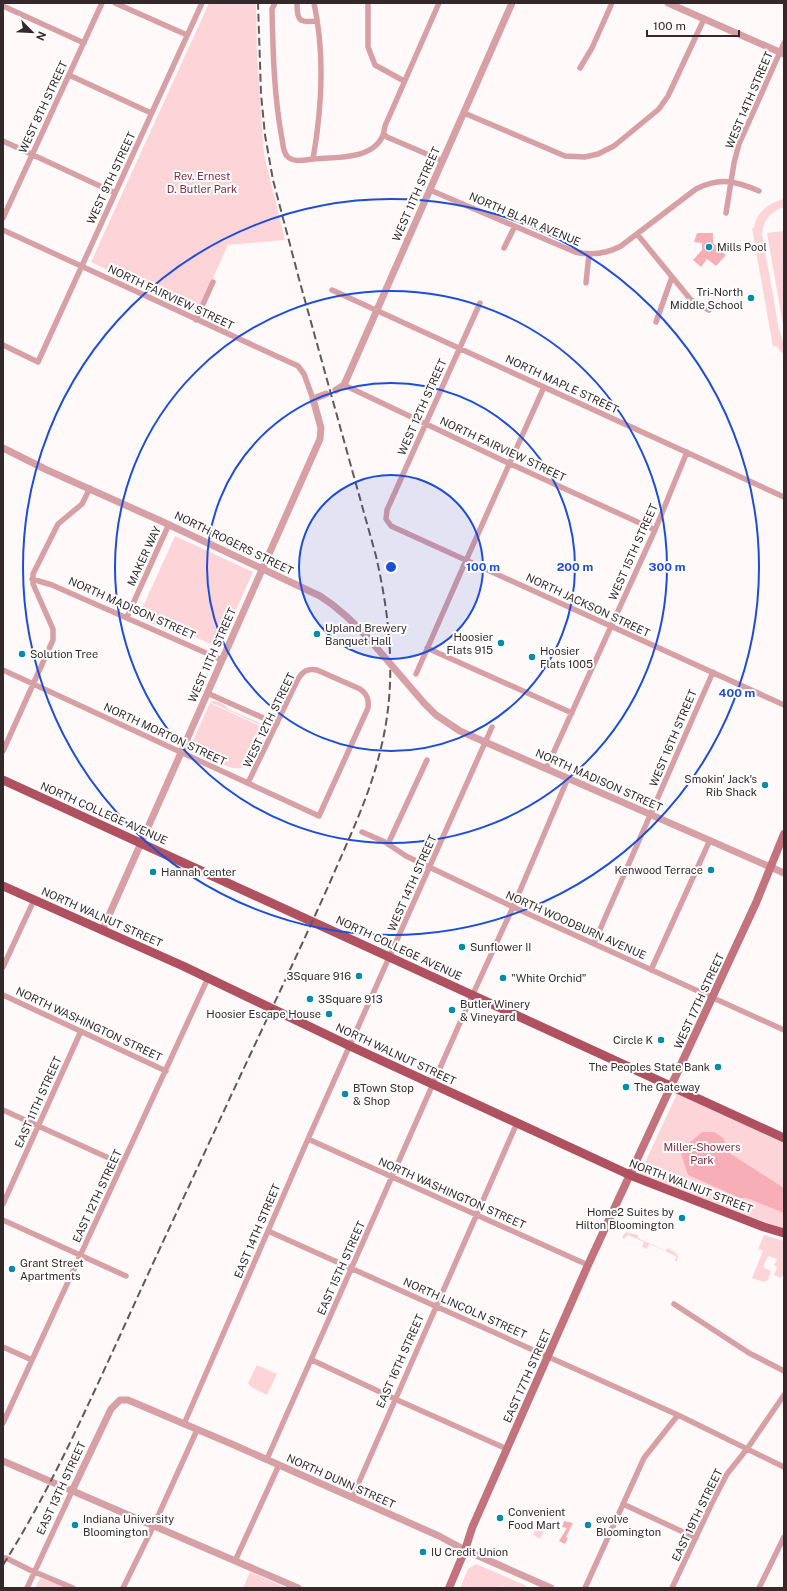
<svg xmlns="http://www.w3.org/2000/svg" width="787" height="1591" font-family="'Public Sans',sans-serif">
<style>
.green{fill:#fdd5d9}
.water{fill:#f8aeb7}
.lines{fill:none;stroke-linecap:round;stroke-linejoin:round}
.minor{stroke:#d7a0a6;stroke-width:5.5}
.tertiary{stroke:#d7a0a6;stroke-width:7}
.secondary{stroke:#c2737e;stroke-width:8}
.primary{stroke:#b05162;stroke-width:9}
.rail{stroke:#625959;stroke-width:2;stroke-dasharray:8 4;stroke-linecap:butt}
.tertiary-bridge{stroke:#d7a0a6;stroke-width:7}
.ring{fill:none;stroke:#1d4ed8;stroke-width:2}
.poi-dot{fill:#028cab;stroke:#fff;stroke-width:1.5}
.labels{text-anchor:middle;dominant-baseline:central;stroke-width:4;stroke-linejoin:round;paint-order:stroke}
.street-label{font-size:11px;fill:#34292a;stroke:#fff}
.park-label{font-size:11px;fill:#812c3e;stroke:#fff}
.poi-label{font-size:11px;fill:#34292a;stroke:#fff;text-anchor:start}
.centre{fill:#1d4ed8;stroke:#fff;stroke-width:2}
.ring-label{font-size:12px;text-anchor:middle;font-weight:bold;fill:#1d4ed8;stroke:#fff;stroke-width:4;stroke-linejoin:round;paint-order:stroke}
</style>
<rect width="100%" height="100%" fill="#fff9f9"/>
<path class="green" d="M 209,3 L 256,3 L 257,54 L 264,154 L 285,240 L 228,245 L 197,313 L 91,262 Z
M 784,199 L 784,207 C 771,211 764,220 762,233 L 779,330 L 784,343 L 784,355 L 776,346 L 773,347 L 752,228 L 754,228 C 756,212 770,202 784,199 Z
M 784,231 L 784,331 L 767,233 Z
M 175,536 L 253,572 L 220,646 L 215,646 L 182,631 L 175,634 L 140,618 L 141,611 Z
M 212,701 C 217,700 225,704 228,709 L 262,724 L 266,725 L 265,727 L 210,702 Z
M 210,703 L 264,728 L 247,765 C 232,777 210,754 194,751 L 190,747 Z
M 677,1094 L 784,1143 L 784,1229 L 639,1175 Z
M 626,1232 L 638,1235 L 638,1238 L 666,1251 L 667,1248 L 676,1253 L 678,1256 L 677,1261 L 675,1261 L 676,1256 L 649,1244 L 647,1249 L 642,1247 L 644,1242 L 628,1235 L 624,1239 L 622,1237 Z
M 764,1235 L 784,1241 L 784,1273 L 781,1278 L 774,1275 L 777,1267 L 774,1265 L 777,1259 L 768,1256 L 763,1267 L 771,1271 L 768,1280 L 764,1282 L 752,1278 L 763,1251 L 758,1249 Z
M 257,1365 L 277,1374 L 267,1395 L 251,1387 L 248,1383 Z
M 540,1520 L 548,1523 L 540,1539 L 533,1535 Z
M 476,1564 L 525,1585 L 527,1588 L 503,1588 L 503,1586 L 498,1588 L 460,1588 L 468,1569 Z
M 250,1572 L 287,1588 L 243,1588 Z
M 40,1578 L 70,1588 L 35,1588 Z"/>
<path class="water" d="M 697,233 L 713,233 L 713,243 L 726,255 L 716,266 L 707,259 L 701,267 L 693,260 L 702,250 L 702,243 L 694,242 Z
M 702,1132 L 714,1132 L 723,1138 L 731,1154 L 784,1188 L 784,1213 L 747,1198 L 740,1198 L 688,1175 L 681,1154 L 689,1143 Z
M 564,1521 L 573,1523 L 566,1537 L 568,1538 L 565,1544 L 559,1541 L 567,1528 L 562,1527 Z"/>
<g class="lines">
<path class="minor" d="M 115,3 L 187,35
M 275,3 L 272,9 C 273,53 274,96 282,139 C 283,144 283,152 287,156 C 293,163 305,160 313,159
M 297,3 C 297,21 299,23 317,21
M 314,3 C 325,54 322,108 313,159 C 336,157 373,160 383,135 C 384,133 384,129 385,126 L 439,3
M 368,3 L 368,47 L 375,65 L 404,81
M 3,6 L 84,43
M 580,68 L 592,48 L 612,3
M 69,75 L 151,113
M 464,113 L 565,156 L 585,157 L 598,154 L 614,146 L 659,109 L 668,96 L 704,19
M 384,134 L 387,137 L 443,161
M 3,141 L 115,193
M 430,190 L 575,252 C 592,256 606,254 621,246 L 696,189 C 720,177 736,181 759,191
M 726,213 L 734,163 L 739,144 L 784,43
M 3,218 L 102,3
M 3,230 L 298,366 L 304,374 L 313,399
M 637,234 L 691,300 L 709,310
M 504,248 L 515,226
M 586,283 L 589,254
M 332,290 L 784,497
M 480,303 L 387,510 L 386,519 L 391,526 L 784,705
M 196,320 L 213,282
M 656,322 L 672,277
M 3,345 L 38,362 L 202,3
M 344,385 L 504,461 L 655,530
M 32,579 L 52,585 L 222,660
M 127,617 L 169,524
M 427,648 L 572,713
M 3,670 L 319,816 L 368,708 C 369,699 367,694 360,689 L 317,670 C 308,668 303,671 298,679 L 248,783
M 416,674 L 464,565 L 544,387
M 207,693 L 277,724
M 3,751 L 53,640 L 53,629 L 33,584 L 33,574 L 58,524 L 82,504 L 90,488
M 546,769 L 655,530 L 687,452
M 362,832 L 385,842 L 406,856 L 513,907 L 784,1030
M 388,844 L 427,760
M 594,943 L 713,672
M 3,967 L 34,900
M 651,970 L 710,840
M 3,995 L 166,1071
M 3,1110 L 122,1164
M 308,1139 L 588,1265
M 3,1204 L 81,1031
M 3,1220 L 126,1276
M 268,1231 L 678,1415 L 784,1467
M 674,1304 L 749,1353 L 784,1371
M 3,1347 L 32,1360
M 312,1360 L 395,1399 L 507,1449
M 3,1423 L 208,978
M 184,1424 L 308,1139 L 492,727
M 267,1459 L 467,1007 L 513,907 L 568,778
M 352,1498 L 517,1123
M 623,1504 L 696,1538
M 3,1558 L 6,1558 L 30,1570 L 73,1588
M 235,1561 L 279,1465
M 27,1588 L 72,1491
M 123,1588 L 154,1525 L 197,1430
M 585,1588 L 644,1458 L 678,1415
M 672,1588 L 712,1503 L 727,1474 L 747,1449 L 784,1395
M 759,1588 L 784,1537"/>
<path class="tertiary" d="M 668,3 L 784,54
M 336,390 L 344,385 L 512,3
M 3,448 L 47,470 L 161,521 L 320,596 C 339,608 353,622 369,639
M 424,703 L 436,715 L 460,731 L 784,873
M 102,931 L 320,439 L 321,428 L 313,399 L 326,394
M 3,1461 L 298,1588
M 72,1491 L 111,1409 L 120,1400 L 128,1400 L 234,1445 L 439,1536 L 465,1550 L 551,1588"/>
<path class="secondary" d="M 449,1588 L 465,1550 L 472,1528 L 588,1265 L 756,903 L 784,834"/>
<path class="primary" d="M 3,780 L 784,1138
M 3,886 L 183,966 L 350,1046 L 630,1175 L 764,1227 L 784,1233"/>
<path class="rail" d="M 3,1565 C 48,1494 83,1416 118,1340 C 154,1260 192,1180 229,1100 C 263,1027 298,954 331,880 C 349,838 369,797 380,752 C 397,686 391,622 376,556 L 299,279 L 273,180 L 265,135 L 261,94 L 258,3"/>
<path class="tertiary-bridge" d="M 369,639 L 424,703"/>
</g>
<circle cx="391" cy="567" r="92" fill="#1d4ed8" fill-opacity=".12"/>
<g class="ring">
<circle cx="391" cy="567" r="92"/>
<circle cx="391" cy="567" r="184"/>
<circle cx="391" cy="567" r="276"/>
<circle cx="391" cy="567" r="368"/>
</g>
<g class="poi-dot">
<circle cx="709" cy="247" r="4"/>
<circle cx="751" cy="298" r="4"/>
<circle cx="317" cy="634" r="4"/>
<circle cx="501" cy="643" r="4"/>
<circle cx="22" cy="654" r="4"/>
<circle cx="532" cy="657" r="4"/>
<circle cx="765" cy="785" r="4"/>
<circle cx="711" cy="870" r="4"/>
<circle cx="153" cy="872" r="4"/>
<circle cx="462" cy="947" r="4"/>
<circle cx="359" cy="976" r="4"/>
<circle cx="503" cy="978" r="4"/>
<circle cx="310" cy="999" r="4"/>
<circle cx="452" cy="1010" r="4"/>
<circle cx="329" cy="1014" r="4"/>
<circle cx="661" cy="1040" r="4"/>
<circle cx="718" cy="1067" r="4"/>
<circle cx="626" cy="1087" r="4"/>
<circle cx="345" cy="1094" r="4"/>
<circle cx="682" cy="1218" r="4"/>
<circle cx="12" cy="1269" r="4"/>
<circle cx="500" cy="1518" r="4"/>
<circle cx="75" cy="1525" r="4"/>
<circle cx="588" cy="1525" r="4"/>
<circle cx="423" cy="1552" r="4"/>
</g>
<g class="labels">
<g class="street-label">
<text transform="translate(749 100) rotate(-67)">WEST 14TH STREET</text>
<text transform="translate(43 107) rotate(-65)">WEST 8TH STREET</text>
<text transform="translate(111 178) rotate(-65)">WEST 9TH STREET</text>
<text transform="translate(416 194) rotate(-66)">WEST 11TH STREET</text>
<text transform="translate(525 219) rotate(23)">NORTH BLAIR AVENUE</text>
<text transform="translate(171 297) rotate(25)">NORTH FAIRVIEW STREET</text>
<text transform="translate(562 384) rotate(25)">NORTH MAPLE STREET</text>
<text transform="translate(422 407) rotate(-66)">WEST 12TH STREET</text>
<text transform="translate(503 449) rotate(25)">NORTH FAIRVIEW STREET</text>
<text transform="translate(234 543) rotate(26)">NORTH ROGERS STREET</text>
<text transform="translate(633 552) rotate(-66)">WEST 15TH STREET</text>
<text transform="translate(144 556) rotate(-65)">MAKER WAY</text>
<text transform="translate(588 605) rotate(25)">NORTH JACKSON STREET</text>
<text transform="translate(132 608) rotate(24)">NORTH MADISON STREET</text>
<text transform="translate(212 655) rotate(-66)">WEST 11TH STREET</text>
<text transform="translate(269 720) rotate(-64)">WEST 12TH STREET</text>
<text transform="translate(165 734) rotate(25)">NORTH MORTON STREET</text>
<text transform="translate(673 738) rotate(-67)">WEST 16TH STREET</text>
<text transform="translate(599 780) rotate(24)">NORTH MADISON STREET</text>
<text transform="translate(104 813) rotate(24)">NORTH COLLEGE AVENUE</text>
<text transform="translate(412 883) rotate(-66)">WEST 14TH STREET</text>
<text transform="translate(102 917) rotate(24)">NORTH WALNUT STREET</text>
<text transform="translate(576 925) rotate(24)">NORTH WOODBURN AVENUE</text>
<text transform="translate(399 948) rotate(25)">NORTH COLLEGE AVENUE</text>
<text transform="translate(699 1001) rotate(-65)">WEST 17TH STREET</text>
<text transform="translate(89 1024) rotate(25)">NORTH WASHINGTON STREET</text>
<text transform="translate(396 1054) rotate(25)">NORTH WALNUT STREET</text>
<text transform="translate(38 1102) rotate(-66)">EAST 11TH STREET</text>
<text transform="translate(691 1186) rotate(21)">NORTH WALNUT STREET</text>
<text transform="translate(452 1193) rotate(24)">NORTH WASHINGTON STREET</text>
<text transform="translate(97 1196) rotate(-65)">EAST 12TH STREET</text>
<text transform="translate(257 1231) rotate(-67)">EAST 14TH STREET</text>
<text transform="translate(341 1268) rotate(-66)">EAST 15TH STREET</text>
<text transform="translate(465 1308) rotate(24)">NORTH LINCOLN STREET</text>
<text transform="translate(400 1361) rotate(-66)">EAST 16TH STREET</text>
<text transform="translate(527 1376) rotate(-66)">EAST 17TH STREET</text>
<text transform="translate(341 1481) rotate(24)">NORTH DUNN STREET</text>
<text transform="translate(61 1488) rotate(-65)">EAST 13TH STREET</text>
<text transform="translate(697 1515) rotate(-64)">EAST 19TH STREET</text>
</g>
<g class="park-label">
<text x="202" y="176">Rev. Ernest<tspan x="202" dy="13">D. Butler Park</tspan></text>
<text x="702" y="1147">Miller-Showers<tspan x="702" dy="13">Park</tspan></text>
</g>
<g class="poi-label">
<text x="717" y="247">Mills Pool</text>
<text x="743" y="292" text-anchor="end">Tri-North<tspan x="743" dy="13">Middle School</tspan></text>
<text x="325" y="628">Upland Brewery<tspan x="325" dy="13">Banquet Hall</tspan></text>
<text x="493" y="637" text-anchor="end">Hoosier<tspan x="493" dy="13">Flats 915</tspan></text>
<text x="540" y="651">Hoosier<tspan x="540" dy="13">Flats 1005</tspan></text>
<text x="30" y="654">Solution Tree</text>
<text x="757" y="779" text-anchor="end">Smokin' Jack's<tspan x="757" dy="13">Rib Shack</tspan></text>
<text x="703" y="870" text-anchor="end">Kenwood Terrace</text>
<text x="161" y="872">Hannah center</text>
<text x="470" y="947">Sunflower II</text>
<text x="351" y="976" text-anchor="end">3Square 916</text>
<text x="511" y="978">"White Orchid"</text>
<text x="318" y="999">3Square 913</text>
<text x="460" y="1004">Butler Winery<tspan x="460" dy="13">&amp; Vineyard</tspan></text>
<text x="321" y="1014" text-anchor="end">Hoosier Escape House</text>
<text x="653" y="1040" text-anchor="end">Circle K</text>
<text x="710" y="1067" text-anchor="end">The Peoples State Bank</text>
<text x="634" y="1087">The Gateway</text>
<text x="353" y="1088">BTown Stop<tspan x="353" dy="13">&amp; Shop</tspan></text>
<text x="674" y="1212" text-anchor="end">Home2 Suites by<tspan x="674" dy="13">Hilton Bloomington</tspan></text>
<text x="20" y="1263">Grant Street<tspan x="20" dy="13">Apartments</tspan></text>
<text x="508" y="1512">Convenient<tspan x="508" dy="13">Food Mart</tspan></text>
<text x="83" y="1519">Indiana University<tspan x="83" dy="13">Bloomington</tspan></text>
<text x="596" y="1519">evolve<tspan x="596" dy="13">Bloomington</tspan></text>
<text x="431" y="1552">IU Credit Union</text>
</g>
</g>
<circle cx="391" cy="567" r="6" class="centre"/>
<g class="ring-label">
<text x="483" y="571">100 m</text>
<text x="575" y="571">200 m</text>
<text x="667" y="571">300 m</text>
<text x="737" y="697">400 m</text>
</g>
<rect width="787" height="1591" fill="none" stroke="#34292a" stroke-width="8"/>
<g transform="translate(32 32) rotate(114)" stroke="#ffffff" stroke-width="3" paint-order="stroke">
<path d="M0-3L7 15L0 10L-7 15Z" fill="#34292a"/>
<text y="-6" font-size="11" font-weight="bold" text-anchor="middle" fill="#34292a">N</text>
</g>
<path d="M647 30v6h92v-6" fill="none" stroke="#34292a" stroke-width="2"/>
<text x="653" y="30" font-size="12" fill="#34292a" stroke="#ffffff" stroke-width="3" paint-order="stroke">100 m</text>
</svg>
